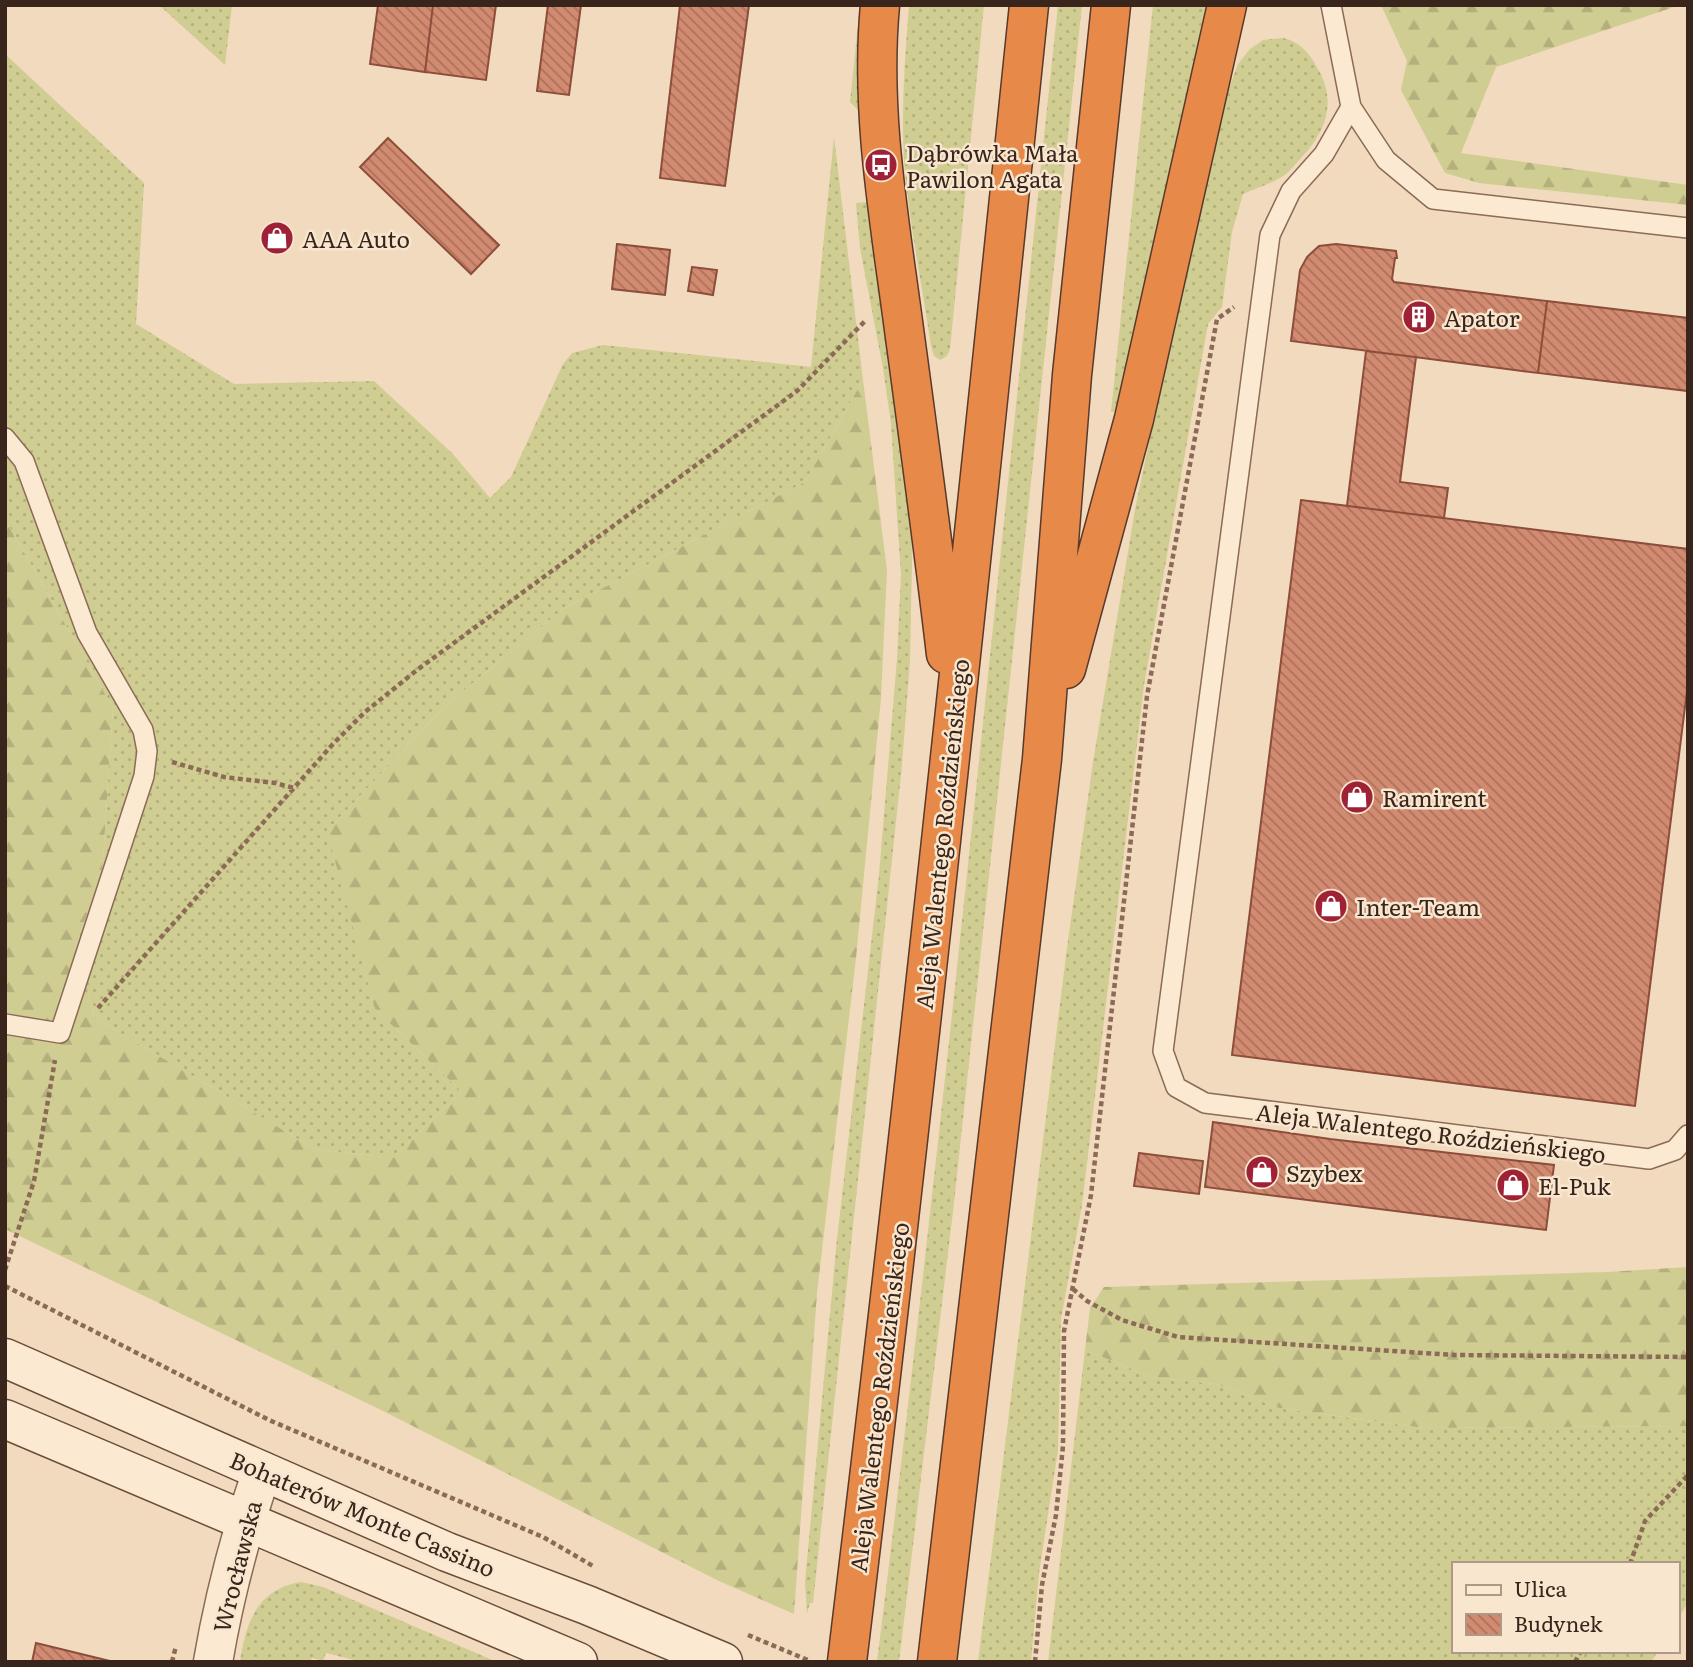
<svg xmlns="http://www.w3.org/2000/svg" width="1693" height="1667" font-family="Literata,serif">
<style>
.grass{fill:url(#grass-dots)}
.forest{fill:url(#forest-firs)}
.building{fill:url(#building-back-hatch);stroke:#8c4e3a;stroke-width:2}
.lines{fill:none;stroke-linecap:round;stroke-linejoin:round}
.lane-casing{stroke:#8b6a56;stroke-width:22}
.street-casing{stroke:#8b6a56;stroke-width:41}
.secondary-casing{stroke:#6c4b39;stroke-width:41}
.highway-casing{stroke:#58392b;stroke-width:41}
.path{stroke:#8b6a56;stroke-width:4.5;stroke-dasharray:5 3.5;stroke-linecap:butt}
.lane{stroke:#fbe9d2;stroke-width:19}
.street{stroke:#fbe9d2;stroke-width:38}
.secondary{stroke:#fbe9d2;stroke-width:38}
.highway{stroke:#e78948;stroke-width:38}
.labels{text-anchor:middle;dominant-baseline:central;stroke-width:5;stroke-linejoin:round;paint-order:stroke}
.poi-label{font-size:23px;fill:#39251b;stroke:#f8e6cf;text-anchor:start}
.street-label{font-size:23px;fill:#39251b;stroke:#f8e6cf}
</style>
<defs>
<pattern id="grass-dots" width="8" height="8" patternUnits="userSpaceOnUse" patternTransform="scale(1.75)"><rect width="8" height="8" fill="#d0cd92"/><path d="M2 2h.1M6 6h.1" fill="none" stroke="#b3b07d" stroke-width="1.8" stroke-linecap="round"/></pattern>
<pattern id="forest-firs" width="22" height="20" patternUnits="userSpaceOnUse" patternTransform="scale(1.75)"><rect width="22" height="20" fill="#d0cd92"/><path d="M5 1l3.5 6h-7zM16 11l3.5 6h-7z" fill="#b3b07d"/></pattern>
<pattern id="building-back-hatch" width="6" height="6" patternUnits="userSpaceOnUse" patternTransform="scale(1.75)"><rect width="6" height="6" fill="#d28b71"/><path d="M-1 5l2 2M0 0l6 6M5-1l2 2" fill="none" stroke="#ab715c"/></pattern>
</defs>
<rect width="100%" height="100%" fill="#f1dabe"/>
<path class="grass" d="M 159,5 L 232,5 L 225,65 Z
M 860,5 L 869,5 L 860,112 L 850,102 Z
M 909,5 L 984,5 L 950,349 L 947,356 L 940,360 L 934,356 L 931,346 C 922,284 909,223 904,161 C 901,109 905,57 909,5 Z
M 1058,5 L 1082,5 L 954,1203 L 899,1662 L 877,1662 C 946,1111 999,558 1058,5 Z
M 1153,5 L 1206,5 L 1117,409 L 1114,412 L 1111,412 Z
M 1283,38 C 1301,42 1310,54 1318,69 C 1337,102 1326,131 1302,157 C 1296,163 1290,172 1283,176 C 1271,184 1256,188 1243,194 L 1232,232 L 1222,307 L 1208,324 L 1144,685 L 1082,1205 L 1061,1319 L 1058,1450 L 1039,1573 L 1031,1662 L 978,1662 L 1067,948 L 1093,762 L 1136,504 L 1191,247 L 1228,91 L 1238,64 L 1250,49 L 1263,40 Z
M 5,54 L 144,183 L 136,324 L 234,384 L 374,381 L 452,453 L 490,498 L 511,477 L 563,364 L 572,353 L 603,345 L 811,367 L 834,137 L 863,380 L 805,482 L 563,609 L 445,706 L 328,830 L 375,1009 L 462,1092 L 392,1158 L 315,1149 L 95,1018 L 75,947 L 102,874 L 113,708 L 5,519 Z
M 870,202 L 911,511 L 912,561 L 910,660 L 902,765 L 813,1603 L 810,1603 L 807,1613 L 805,1582 L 837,1239 L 879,875 L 897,659 L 901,575 L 891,424 L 883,368 L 860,248 L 856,203 Z
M 1085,1350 L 1152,1377 L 1216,1384 L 1279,1408 L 1424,1428 L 1688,1426 L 1688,1603 L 1677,1620 L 1677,1564 L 1453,1564 L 1453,1651 L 1658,1651 L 1651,1662 L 1048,1662 Z
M 301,1582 L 323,1587 L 497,1662 L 362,1662 L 326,1653 L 323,1661 L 312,1658 L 310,1662 L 240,1662 C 246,1621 258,1589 301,1582 Z"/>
<path class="forest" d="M 1381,5 L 1680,5 L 1496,67 L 1461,153 L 1688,185 L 1688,205 L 1479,183 L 1445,173 L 1401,90 L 1407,61 Z
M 863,380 L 887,570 L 881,698 L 856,958 L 817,1293 L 794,1614 L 719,1581 L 379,1409 L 5,1229 L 5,519 L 113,708 L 102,874 L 75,947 L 95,1018 L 315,1149 L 392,1158 L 462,1092 L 375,1009 L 327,831 L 445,706 L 563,609 L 805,482 Z
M 1688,1267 L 1688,1426 L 1424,1428 L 1279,1408 L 1216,1384 L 1152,1377 L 1085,1350 L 1090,1308 L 1104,1287 L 1607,1272 Z"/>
<path class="building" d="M 378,5 L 433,5 L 425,72 L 370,64 Z
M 433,5 L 496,5 L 486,80 L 425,72 Z
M 548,5 L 581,5 L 569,95 L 537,91 Z
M 680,5 L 749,5 L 725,186 L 660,178 Z
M 388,138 L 499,245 L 471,274 L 360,167 Z
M 617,244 L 670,250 L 665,295 L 612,289 Z
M 1336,244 L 1396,251 L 1397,258 L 1395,258 L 1392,279 L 1394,282 L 1547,301 L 1538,373 L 1291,341 L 1300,270 L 1307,257 L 1319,246 Z
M 692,267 L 717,270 L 713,295 L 688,291 Z
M 1547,301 L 1688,318 L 1688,391 L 1538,373 Z
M 1366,351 L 1416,357 L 1400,482 L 1448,488 L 1444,518 L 1347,506 Z
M 1301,500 L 1688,549 L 1688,683 L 1635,1106 L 1232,1055 Z
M 1213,1122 L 1330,1139 L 1554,1165 L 1546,1230 L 1205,1187 Z
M 1139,1153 L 1203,1161 L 1199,1194 L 1134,1186 Z
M 36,1643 L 114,1662 L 32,1662 Z"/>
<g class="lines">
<defs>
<path id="lane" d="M 1331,5 L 1351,107 L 1386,160 L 1433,199 L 1688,228
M 1351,107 L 1324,154 L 1291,191 L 1270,235 L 1163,1051 L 1176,1087 L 1205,1103 L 1649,1159 L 1675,1150 L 1688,1135
M 5,438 L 24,461 L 87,633 L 143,730 L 147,751 L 144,776 L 60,1033 L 5,1024"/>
<path id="street" d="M 213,1662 C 224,1597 241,1533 262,1471"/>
<path id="secondary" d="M 5,1358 L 447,1552 L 587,1605 L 723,1662
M 5,1419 L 578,1662"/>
<path id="highway" d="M 880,5 C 870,111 889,217 903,322 C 918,433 933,543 946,654
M 1066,669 L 1134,419 L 1227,5
M 847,1662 C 914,1110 972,558 1029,5
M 937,1662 L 1042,759 L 1072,375 L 1111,5"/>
</defs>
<use href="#lane" class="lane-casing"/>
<use href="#street" class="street-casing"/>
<use href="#secondary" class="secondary-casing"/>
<use href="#highway" class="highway-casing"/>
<path class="path" d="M 172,762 L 224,777 L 275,783 L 294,788
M 98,1008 L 333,744 L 365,712 L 417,670 L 797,391 L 865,321
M 5,1270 L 34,1181 L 55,1060
M 5,1286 L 269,1420 L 543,1537 L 593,1566
M 1073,1289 L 1087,1301 L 1122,1320 L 1178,1337 L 1454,1355 L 1688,1357
M 1630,1564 L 1645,1521 L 1688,1475
M 748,1635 L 810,1661
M 172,1662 L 176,1646
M 1035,1662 L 1042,1585 L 1056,1515 L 1063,1446 L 1064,1331 L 1091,1195 L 1147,696 L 1217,319 L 1234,307
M 1575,1662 L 1581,1651"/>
<use href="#lane" class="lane"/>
<use href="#street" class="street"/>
<use href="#secondary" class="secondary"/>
<use href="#highway" class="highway"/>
</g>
<defs>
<symbol id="bus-disc" viewBox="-11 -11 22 22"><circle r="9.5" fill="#9e2135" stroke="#f8e6cf"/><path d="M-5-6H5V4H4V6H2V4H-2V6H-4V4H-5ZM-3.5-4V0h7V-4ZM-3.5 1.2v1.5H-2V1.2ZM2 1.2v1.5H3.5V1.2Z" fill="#fff"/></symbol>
<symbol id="shop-disc" viewBox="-11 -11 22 22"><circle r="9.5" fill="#9e2135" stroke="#f8e6cf"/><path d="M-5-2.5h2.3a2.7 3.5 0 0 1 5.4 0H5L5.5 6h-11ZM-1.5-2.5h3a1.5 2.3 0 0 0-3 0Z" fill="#fff"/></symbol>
<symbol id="building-disc" viewBox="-11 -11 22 22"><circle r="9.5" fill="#9e2135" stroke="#f8e6cf"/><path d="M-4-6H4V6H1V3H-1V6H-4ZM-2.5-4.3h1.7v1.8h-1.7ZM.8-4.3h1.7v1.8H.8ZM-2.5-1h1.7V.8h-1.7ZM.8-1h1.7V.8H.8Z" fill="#fff"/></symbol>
</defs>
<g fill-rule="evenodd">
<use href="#bus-disc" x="862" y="146" width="38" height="38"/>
<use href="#shop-disc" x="258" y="219" width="38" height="38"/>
<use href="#building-disc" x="1400" y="298" width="38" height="38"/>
<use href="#shop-disc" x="1338" y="778" width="38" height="38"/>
<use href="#shop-disc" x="1312" y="887" width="38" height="38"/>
<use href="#shop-disc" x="1243" y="1153" width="38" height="38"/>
<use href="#shop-disc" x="1494" y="1166" width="38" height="38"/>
</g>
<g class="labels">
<g class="poi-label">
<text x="906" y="152">Dąbrówka Mała<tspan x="906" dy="26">Pawilon Agata</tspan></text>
<text x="302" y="238">AAA Auto</text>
<text x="1444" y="317">Apator</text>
<text x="1382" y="797">Ramirent</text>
<text x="1356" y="906">Inter-Team</text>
<text x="1286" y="1172">Szybex</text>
<text x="1538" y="1185">El-Puk</text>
</g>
<g class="street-label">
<text transform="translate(941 834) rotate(-84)">Aleja Walentego Roździeńskiego</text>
<text transform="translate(1431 1132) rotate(7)">Aleja Walentego Roździeńskiego</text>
<text transform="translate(878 1397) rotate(-83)">Aleja Walentego Roździeńskiego</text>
<text transform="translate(363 1513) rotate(23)">Bohaterów Monte Cassino</text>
<text transform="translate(236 1566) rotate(-76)">Wrocławska</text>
</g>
</g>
<rect width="1693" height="1667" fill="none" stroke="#39251b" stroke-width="14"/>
<rect x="1452" y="1562" width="228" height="91" fill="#f8e6cf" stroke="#ac9987" stroke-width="2"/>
<rect x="1466" y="1585" width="35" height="10" fill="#fbe9d2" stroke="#ac9987" stroke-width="2"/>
<text x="1514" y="1597" font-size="21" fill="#39251b">Ulica</text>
<rect x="1466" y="1614" width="35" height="21" fill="url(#building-back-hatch)" stroke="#ac9987" stroke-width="2"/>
<text x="1514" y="1632" font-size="21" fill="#39251b">Budynek</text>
</svg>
